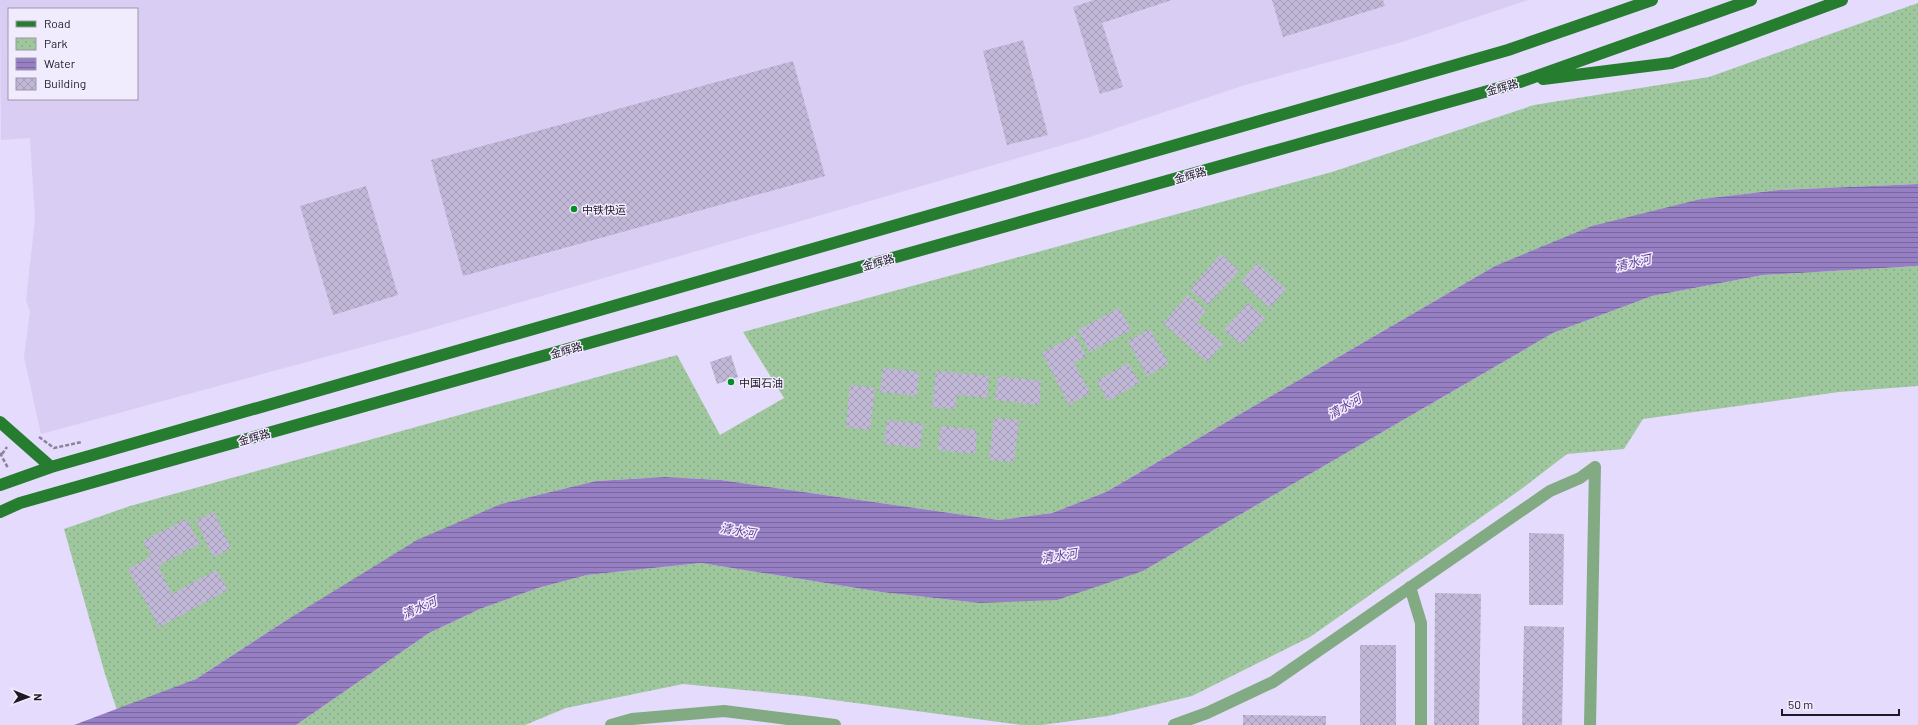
<svg xmlns="http://www.w3.org/2000/svg" width="1918" height="725" font-family="Barlow,'Noto Sans SC',sans-serif">
<style>
.built{fill:#d9cdf4;fill-rule:evenodd}
.park{fill:url(#park-dots)}
.water{fill:url(#water-rules)}
.building{fill:url(#building-cross-hatch)}
.lines{fill:none;stroke-linecap:round;stroke-linejoin:round}
.path{stroke:#898299;stroke-width:2.5;stroke-dasharray:4 2;stroke-linecap:butt}
.minor{stroke:#82ab83;stroke-width:12}
.major{stroke:#267c2f;stroke-width:12}
.poi-dot{fill:#009023;stroke:#f1ebfe;stroke-width:1.5}
.labels{text-anchor:middle;dominant-baseline:central;stroke-width:3;stroke-linejoin:round;paint-order:stroke}
.street-label{font-size:11px;fill:#1d1924;stroke:#f1ebfe}
.poi-label{font-size:11px;fill:#1d1924;stroke:#f1ebfe;text-anchor:start}
.water-label{font-size:12px;font-style:italic;fill:#603e92;stroke:#f1ebfe}
</style>
<defs>
<pattern id="park-dots" width="8" height="8" patternUnits="userSpaceOnUse"><rect width="8" height="8" fill="#9ec79e"/><path d="M2 2h.1M6 6h.1" fill="none" stroke="#8a8" stroke-width="1.8" stroke-linecap="round"/></pattern>
<pattern id="water-rules" width="6" height="5" patternUnits="userSpaceOnUse"><rect width="6" height="5" fill="#977fc4"/><path d="M0 2.5h6" fill="none" stroke="#7b679f"/></pattern>
<pattern id="building-cross-hatch" width="8" height="8" patternUnits="userSpaceOnUse"><rect width="8" height="8" fill="#c1b7d6"/><path d="M0 0l8 8M0 8l8-8" fill="none" stroke="#a59db8"/></pattern>
</defs>
<rect width="100%" height="100%" fill="#e5dbfc"/>
<path class="built" d="M 0,0 L 1528,0 L 1402,42 L 1242,86 L 1087,138 L 414,333 L 41,434 L 24,357 L 30,312 L 26,300 L 35,219 L 30,138 L 1,140 ZM 9,9 L 137,9 L 137,99 L 9,99 Z"/>
<path class="park" d="M 1918,3 L 1918,184 L 1779,190 L 1701,199 L 1495,266 L 1106,492 L 1052,513 L 999,520 L 721,480 L 665,477 L 596,481 L 501,504 L 282,623 L 196,679 L 117,710 L 105,674 L 64,529 L 130,506 L 677,355 L 720,435 L 784,398 L 743,332 L 1332,172 L 1534,105 L 1709,77 Z
M 1918,266 L 1918,386 L 1839,392 L 1643,419 L 1624,449 L 1567,454 L 1520,490 L 1310,637 L 1192,696 L 1108,716 L 1042,725 L 1021,725 L 803,696 L 683,684 L 566,708 L 525,725 L 296,725 L 429,633 L 480,609 L 538,588 L 587,575 L 701,563 L 881,592 L 979,603 L 1143,571 L 1553,333 L 1652,296 L 1763,275 Z"/>
<path class="water" d="M 1918,184 L 1918,266 L 1763,275 L 1652,296 L 1553,333 L 1143,571 L 1057,600 L 979,603 L 881,592 L 701,563 L 587,575 L 538,588 L 480,609 L 429,633 L 296,725 L 74,725 L 196,679 L 282,623 L 417,540 L 501,504 L 596,481 L 665,477 L 721,480 L 999,520 L 1052,513 L 1106,492 L 1495,266 L 1592,226 L 1701,199 L 1779,190 Z"/>
<path class="building" d="M 1094,0 L 1172,0 L 1102,23 L 1123,87 L 1100,94 L 1073,7 Z
M 1272,0 L 1383,0 L 1385,6 L 1283,37 Z
M 1023,40 L 1048,135 L 1007,145 L 983,51 Z
M 793,61 L 825,176 L 463,276 L 431,160 Z
M 366,186 L 398,295 L 333,315 L 300,206 Z
M 1221,254 L 1239,271 L 1208,305 L 1190,289 Z
M 1257,263 L 1286,289 L 1270,308 L 1241,282 Z
M 1188,295 L 1206,311 L 1197,321 L 1223,344 L 1207,362 L 1163,323 Z
M 1248,303 L 1265,318 L 1242,345 L 1224,330 Z
M 1119,308 L 1131,330 L 1090,352 L 1078,330 Z
M 1150,329 L 1169,364 L 1147,376 L 1128,341 Z
M 1075,335 L 1086,356 L 1074,363 L 1090,393 L 1069,405 L 1042,353 Z
M 731,355 L 738,377 L 717,384 L 710,362 Z
M 1128,363 L 1139,383 L 1108,401 L 1097,381 Z
M 883,368 L 919,372 L 917,396 L 880,392 Z
M 936,371 L 989,376 L 987,398 L 957,395 L 955,409 L 932,407 Z
M 998,376 L 1041,381 L 1039,405 L 995,400 Z
M 850,385 L 875,388 L 870,430 L 846,427 Z
M 994,418 L 1019,420 L 1014,462 L 989,460 Z
M 887,420 L 923,424 L 920,448 L 884,444 Z
M 941,426 L 977,430 L 975,454 L 938,450 Z
M 214,512 L 231,549 L 213,557 L 196,520 Z
M 186,519 L 200,544 L 158,566 L 172,594 L 216,570 L 228,590 L 159,627 L 128,569 L 151,556 L 143,541 Z
M 1529,533 L 1564,534 L 1563,605 L 1529,605 Z
M 1435,593 L 1481,594 L 1479,725 L 1434,725 Z
M 1524,626 L 1564,627 L 1562,725 L 1522,725 Z
M 1360,645 L 1396,645 L 1396,725 L 1360,725 Z
M 1243,715 L 1326,716 L 1326,725 L 1243,725 Z"/>
<g class="lines">
<path class="path" d="M 39,437 L 54,448 L 82,442
M 0,453 L 8,468
M 2,454 L 7,447"/>
<path class="minor" d="M 1410,587 L 1421,623 L 1421,725
M 611,725 L 632,719 L 724,711 L 835,725
M 1174,725 L 1207,713 L 1273,682 L 1550,491 L 1580,478 L 1595,467
M 1590,725 L 1595,467"/>
<path class="major" d="M 1543,79 L 1671,63 L 1842,0
M 0,422 L 51,467
M 0,485 L 51,467 L 1508,50 L 1652,0
M 0,512 L 20,503 L 115,476 L 1520,82 L 1751,0"/>
</g>
<g class="poi-dot">
<circle cx="574" cy="209" r="4"/>
<circle cx="731" cy="382" r="4"/>
</g>
<g class="labels">
<g class="street-label">
<text transform="translate(1502 87) rotate(-16)">金辉路</text>
<text transform="translate(1190 175) rotate(-16)">金辉路</text>
<text transform="translate(878 262) rotate(-16)">金辉路</text>
<text transform="translate(566 350) rotate(-16)">金辉路</text>
<text transform="translate(254 437) rotate(-16)">金辉路</text>
</g>
<g class="poi-label">
<text x="582" y="209">中铁快运</text>
<text x="739" y="382">中国石油</text>
</g>
<g class="water-label">
<text transform="translate(1633 262) rotate(-13)">清水河</text>
<text transform="translate(1344 406) rotate(-30)">清水河</text>
<text transform="translate(738 530) rotate(9)">清水河</text>
<text transform="translate(1059 555) rotate(-9)">清水河</text>
<text transform="translate(419 607) rotate(-24)">清水河</text>
</g>
</g>
<rect x="8" y="8" width="130" height="92" fill="#f1ebfe" stroke="#9c97a7"/>
<rect x="16" y="21" width="20" height="6" fill="#267c2f" stroke="#9c97a7"/>
<text x="44" y="28" font-size="12" fill="#1d1924">Road</text>
<rect x="16" y="38" width="20" height="12" fill="url(#park-dots)" stroke="#9c97a7"/>
<text x="44" y="48" font-size="12" fill="#1d1924">Park</text>
<rect x="16" y="58" width="20" height="12" fill="url(#water-rules)" stroke="#9c97a7"/>
<text x="44" y="68" font-size="12" fill="#1d1924">Water</text>
<rect x="16" y="78" width="20" height="12" fill="url(#building-cross-hatch)" stroke="#9c97a7"/>
<text x="44" y="88" font-size="12" fill="#1d1924">Building</text>
<g transform="translate(28 697) rotate(91)" stroke="#f1ebfe" stroke-width="3" paint-order="stroke">
<path d="M0-3L7 15L0 10L-7 15Z" fill="#1d1924"/>
<text y="-6" font-size="11" font-weight="bold" text-anchor="middle" fill="#1d1924">N</text>
</g>
<path d="M1782 709v6h117v-6" fill="none" stroke="#1d1924" stroke-width="2"/>
<text x="1788" y="709" font-size="12" fill="#1d1924" stroke="#f1ebfe" stroke-width="3" paint-order="stroke">50 m</text>
</svg>
